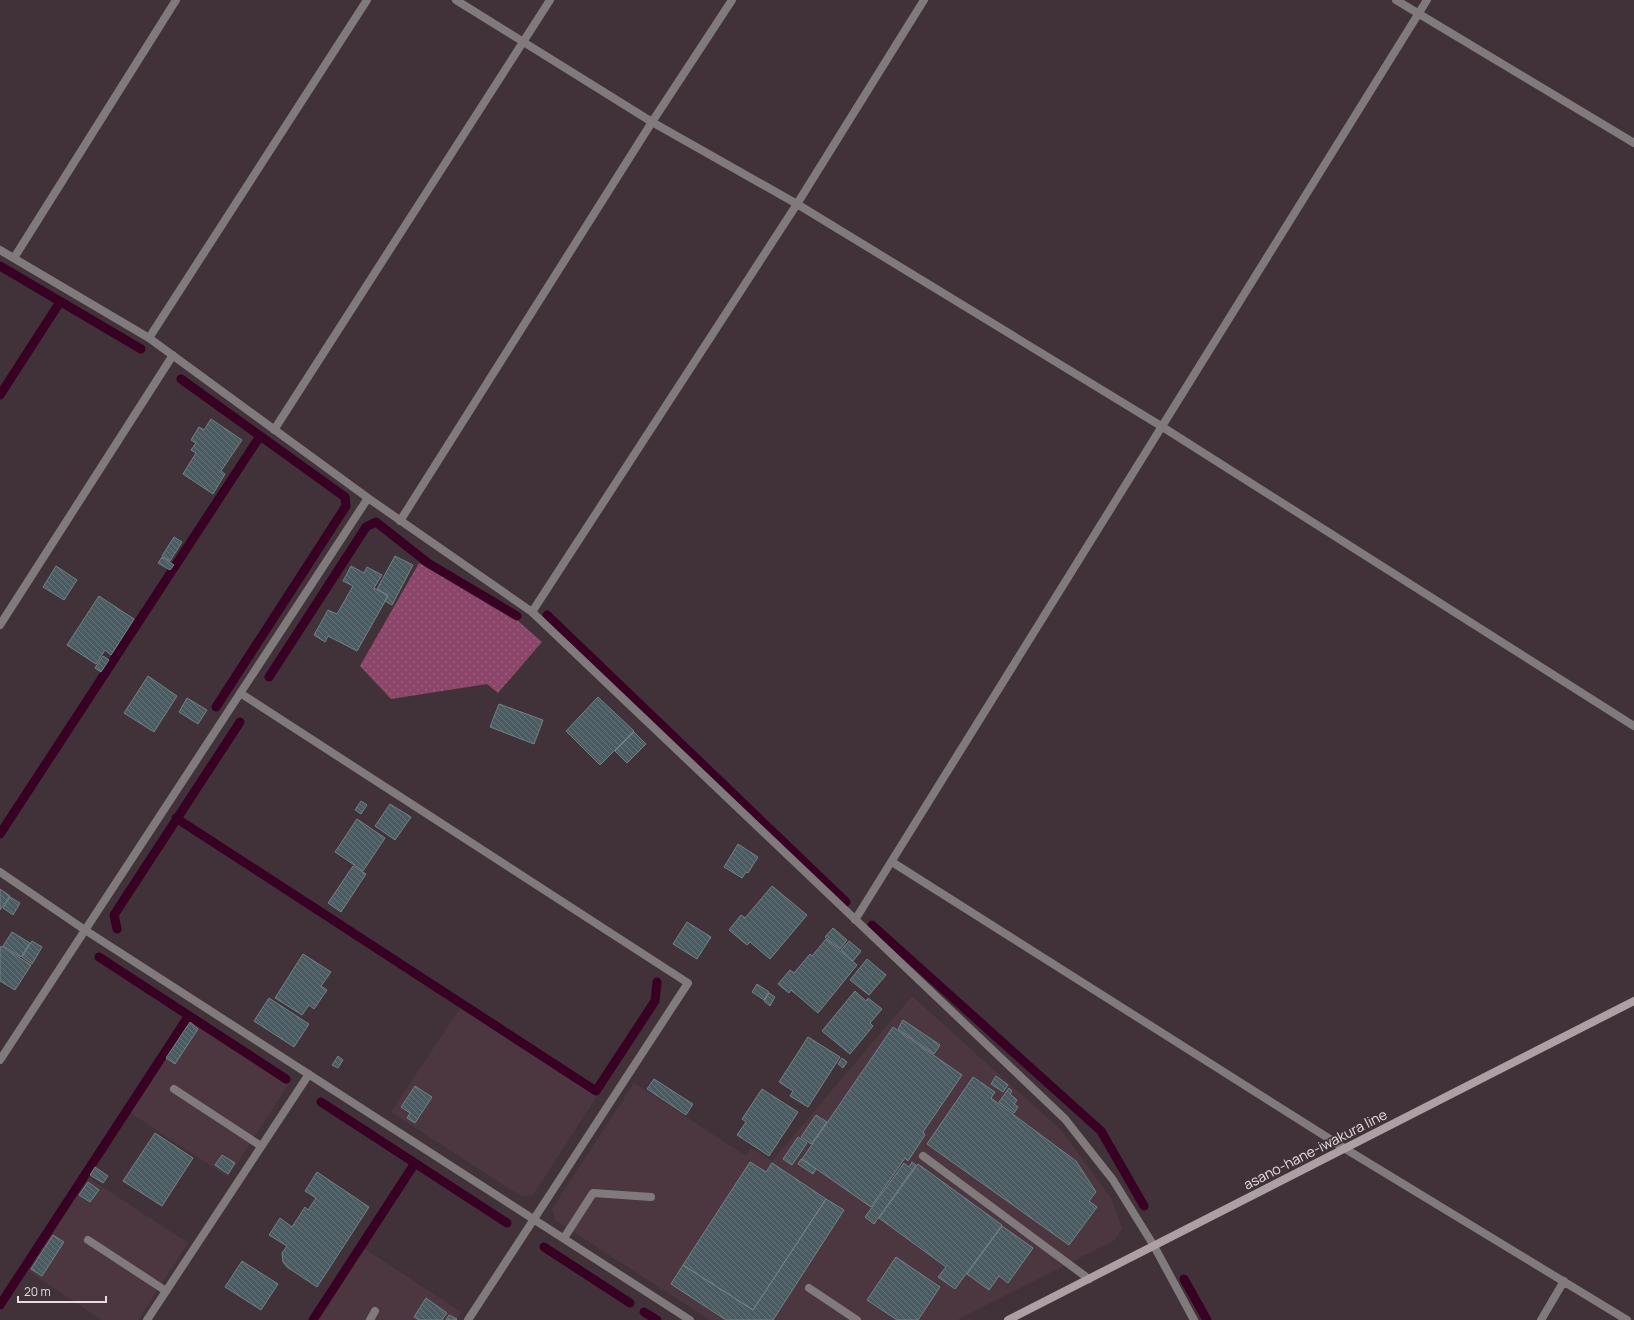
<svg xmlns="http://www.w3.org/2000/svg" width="1634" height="1320" font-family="Manrope,sans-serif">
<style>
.built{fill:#4c3741}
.green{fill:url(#green-dots)}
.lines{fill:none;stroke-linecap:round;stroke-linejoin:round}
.stream{stroke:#380022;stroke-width:9}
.building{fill:url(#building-back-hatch);stroke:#708288}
.service{stroke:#817a7d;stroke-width:8}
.minor{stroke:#817a7d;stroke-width:8}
.secondary{stroke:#aca0a5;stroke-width:8}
.labels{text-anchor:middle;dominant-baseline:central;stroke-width:3.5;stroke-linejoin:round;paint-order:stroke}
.street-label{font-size:14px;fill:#e5dce0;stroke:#403238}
</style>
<defs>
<pattern id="green-dots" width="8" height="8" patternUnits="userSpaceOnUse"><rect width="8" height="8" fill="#8c466a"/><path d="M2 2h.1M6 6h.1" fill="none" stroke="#9c607f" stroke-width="1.8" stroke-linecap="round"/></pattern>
<pattern id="building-back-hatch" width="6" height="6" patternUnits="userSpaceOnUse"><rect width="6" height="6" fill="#4a5c61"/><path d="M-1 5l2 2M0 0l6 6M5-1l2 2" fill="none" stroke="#647377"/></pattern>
</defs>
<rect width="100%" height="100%" fill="#403238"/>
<path class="built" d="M 912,996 L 1062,1131 L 1112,1200 L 1122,1228 L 1115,1240 L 957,1320 L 710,1320 L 555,1220 L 552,1209 L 634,1083 L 746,1156 L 751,1148 L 772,1161 Z
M 461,1007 L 597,1096 L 533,1195 L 521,1196 L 391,1112 Z
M 190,1020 L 288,1085 L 228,1177 L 129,1112 Z
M 89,1178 L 188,1243 L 138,1320 L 102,1320 L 28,1271 Z
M 362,1247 L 461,1312 L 456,1320 L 315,1320 Z"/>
<path class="green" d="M 419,563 L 517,620 L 542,642 L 498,693 L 487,684 L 391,699 L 360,666 Z"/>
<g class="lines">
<path class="stream" d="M 0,266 L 141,349
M 181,379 L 345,497 L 346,506 L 216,707
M 0,395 L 60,302
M 547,615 L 846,902
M 269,677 L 366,527 L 376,522 L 428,563 L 517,616
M 176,818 L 596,1091 L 655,1001 L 657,982
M 0,834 L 260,436
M 872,925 L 1101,1131 L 1144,1206
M 117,929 L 114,915 L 240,722
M 99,957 L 286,1079
M 321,1102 L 507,1223
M 544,1247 L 630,1303
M 1184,1279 L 1207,1320
M 0,1305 L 186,1020
M 644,1312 L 657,1320
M 313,1320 L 415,1163"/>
</g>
<path class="building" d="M 211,419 L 242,440 L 221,471 L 225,474 L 213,494 L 183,474 L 196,453 L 191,450 L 196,443 L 191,440 L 199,427 L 204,430 Z
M 174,537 L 182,542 L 170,561 L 162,556 Z
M 395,556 L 413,565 L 392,605 L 385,601 L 388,595 L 377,589 Z
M 162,557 L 174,565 L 170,570 L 158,563 Z
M 56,566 L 77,580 L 64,600 L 43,587 Z
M 351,566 L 364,573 L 367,567 L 382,575 L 374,588 L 388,596 L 357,651 L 328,636 L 325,642 L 314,635 L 328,610 L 337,614 L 353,586 L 343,581 Z
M 99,596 L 134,619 L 111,655 L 105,650 L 96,664 L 67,645 Z
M 103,656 L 109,660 L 101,672 L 95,668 Z
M 148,676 L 177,696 L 154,732 L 124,713 Z
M 598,697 L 634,731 L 600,765 L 566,731 Z
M 187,698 L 207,710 L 198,724 L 179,712 Z
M 499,704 L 543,720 L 534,744 L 490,727 Z
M 634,732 L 646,744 L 627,763 L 615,751 Z
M 361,801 L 367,805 L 361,814 L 355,810 Z
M 390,804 L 411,817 L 395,840 L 375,826 Z
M 357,819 L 385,838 L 363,871 L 335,852 Z
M 738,844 L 758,857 L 748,873 L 746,872 L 742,878 L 724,867 Z
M 353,866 L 366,874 L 341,912 L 328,903 Z
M 772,886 L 807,915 L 770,959 L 750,942 L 747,945 L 729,930 L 741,915 L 745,918 Z
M 0,889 L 10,896 L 0,910 Z
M 10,897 L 20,903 L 13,915 L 3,908 Z
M 687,922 L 711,937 L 697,959 L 673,944 Z
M 833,928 L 847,940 L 840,949 L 825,937 Z
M 12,932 L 30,943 L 21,957 L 3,946 Z
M 826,939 L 857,965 L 818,1013 L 791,990 L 789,993 L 778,984 L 790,970 L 794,973 L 810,954 L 812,956 Z
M 32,941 L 42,947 L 32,964 L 22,957 Z
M 849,941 L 861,951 L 853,961 L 841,950 Z
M 1,946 L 31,965 L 15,990 L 0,981 L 0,948 Z
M 303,954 L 331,972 L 321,986 L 327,990 L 314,1009 L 309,1005 L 302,1015 L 275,998 Z
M 867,959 L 886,975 L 869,995 L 850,980 Z
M 757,984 L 769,992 L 764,1000 L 752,992 Z
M 855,991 L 866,1001 L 868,998 L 882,1009 L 870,1023 L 873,1026 L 850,1054 L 822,1031 Z
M 769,993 L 775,997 L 770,1006 L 764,1001 Z
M 269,998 L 309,1024 L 294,1047 L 254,1021 Z
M 903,1020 L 940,1045 L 934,1054 L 898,1029 Z
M 190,1022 L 198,1029 L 175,1064 L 166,1058 Z
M 893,1027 L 962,1075 L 923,1132 L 925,1135 L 908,1161 L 905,1158 L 871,1207 L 802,1159 Z
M 808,1037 L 840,1057 L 808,1107 L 790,1096 L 793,1091 L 779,1082 Z
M 338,1056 L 343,1060 L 338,1068 L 332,1065 Z
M 842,1058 L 847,1062 L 843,1068 L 838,1064 Z
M 996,1076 L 1008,1085 L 1003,1092 L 991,1084 Z
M 973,1077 L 995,1092 L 991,1098 L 1076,1161 L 1096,1192 L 1089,1201 L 1097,1207 L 1069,1245 L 927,1144 Z
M 654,1079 L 693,1104 L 686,1115 L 647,1089 Z
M 415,1086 L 432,1097 L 415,1123 L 407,1118 L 410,1113 L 401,1107 Z
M 1009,1088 L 1012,1091 L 1010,1094 L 1017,1100 L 1014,1104 L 1018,1107 L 1014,1113 L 999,1102 Z
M 762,1089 L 798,1112 L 769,1156 L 737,1135 L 746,1122 L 742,1119 Z
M 816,1115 L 827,1122 L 811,1144 L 801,1137 Z
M 155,1133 L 193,1158 L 162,1206 L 123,1181 Z
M 798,1137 L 807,1143 L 792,1165 L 783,1159 Z
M 222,1155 L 235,1163 L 228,1174 L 215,1165 Z
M 801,1159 L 816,1169 L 813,1174 L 798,1164 Z
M 750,1162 L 766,1172 L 772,1163 L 826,1199 L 753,1310 L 683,1265 Z
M 912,1162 L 916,1165 L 874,1224 L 865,1217 L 904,1163 L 909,1167 Z
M 918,1164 L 1002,1225 L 955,1289 L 938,1277 L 946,1267 L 879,1218 Z
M 95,1167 L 108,1176 L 103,1183 L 90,1175 Z
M 317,1172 L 369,1207 L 317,1287 L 287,1267 L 283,1262 L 282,1253 L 287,1246 L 269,1235 L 280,1218 L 292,1227 L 305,1207 L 308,1210 L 316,1198 L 305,1191 Z
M 88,1182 L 99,1190 L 90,1202 L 79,1195 Z
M 826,1199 L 844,1210 L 773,1320 L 726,1320 L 671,1284 L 683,1265 L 753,1310 Z
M 1002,1226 L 1033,1248 L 1008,1283 L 999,1276 L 989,1290 L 967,1274 Z
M 53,1235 L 64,1242 L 42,1276 L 31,1269 Z
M 896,1257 L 940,1287 L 918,1320 L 897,1320 L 867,1300 Z
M 242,1261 L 278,1284 L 261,1310 L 225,1287 Z
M 426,1298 L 447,1313 L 442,1320 L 419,1320 L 414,1317 Z
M 449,1315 L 457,1319 L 456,1320 L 446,1320 Z"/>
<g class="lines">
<path class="service" d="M 174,1089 L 261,1146
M 923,1156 L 1089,1279
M 564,1238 L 593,1193 L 651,1197
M 88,1240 L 166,1291
M 809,1288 L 857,1320
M 370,1320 L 375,1311"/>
<path class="minor" d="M 456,0 L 652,122 L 797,204 L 1161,426 L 1634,726
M 1396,0 L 1634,143
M 0,250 L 149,338 L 368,498 L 532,612 L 1065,1119 L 1113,1180 L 1154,1246 L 1194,1320
M 14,258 L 176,0
M 149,338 L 367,0
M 274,430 L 550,0
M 400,521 L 652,122 L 732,0
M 532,612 L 797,204 L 924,0
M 0,625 L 173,355
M 240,693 L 688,983 L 468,1320
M 892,862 L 1344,1148 L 1627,1320
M 0,872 L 85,930 L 690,1320
M 855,920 L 1427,0
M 0,1060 L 368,498
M 147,1320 L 309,1074
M 1541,1320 L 1564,1281"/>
<path class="secondary" d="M 1008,1320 L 1634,1001"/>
</g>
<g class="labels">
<g class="street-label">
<text transform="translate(1315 1149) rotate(-27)">asano-hane-iwakura line</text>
</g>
</g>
<path d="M18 1296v6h88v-6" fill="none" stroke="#e5dce0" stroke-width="2"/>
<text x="24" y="1296" font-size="12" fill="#e5dce0" stroke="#403238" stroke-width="3" paint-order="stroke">20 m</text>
</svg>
